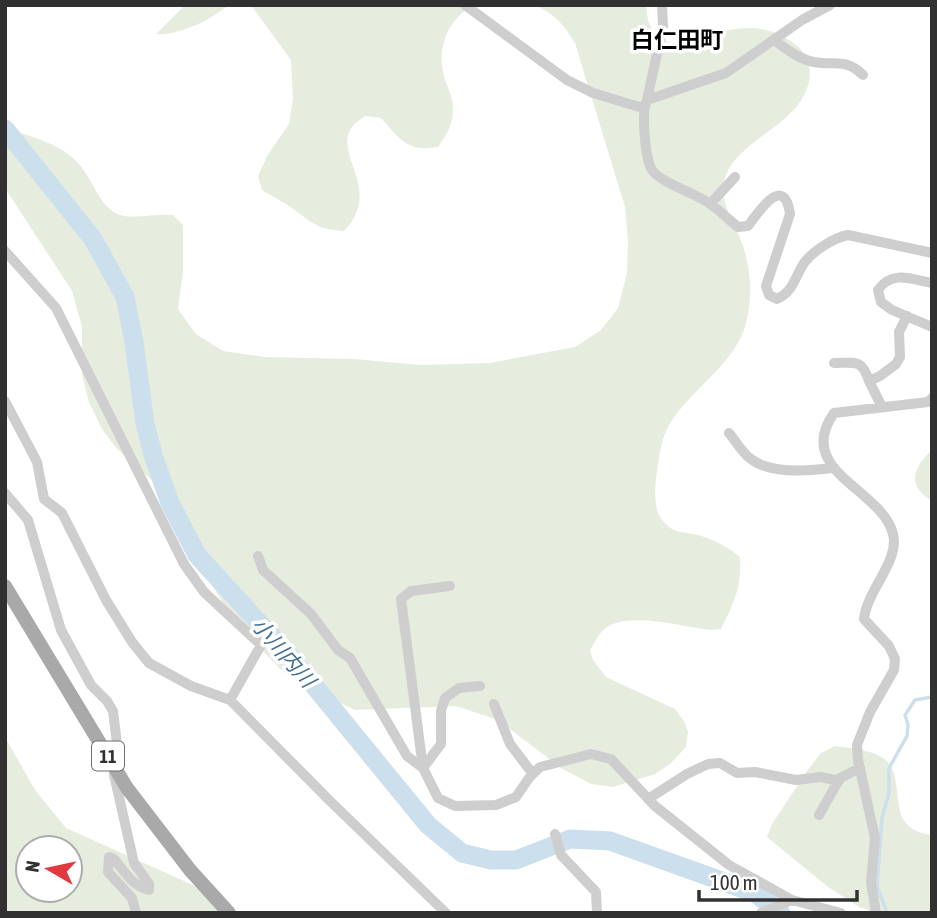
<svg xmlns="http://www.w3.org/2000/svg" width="937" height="918" font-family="'Asap Condensed','Noto Sans JP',sans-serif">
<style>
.green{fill:#e6eddf;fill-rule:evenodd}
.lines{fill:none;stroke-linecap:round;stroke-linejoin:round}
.stream{stroke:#ccdfec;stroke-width:3.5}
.river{stroke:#ccdfec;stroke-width:19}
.street{stroke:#cecece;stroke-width:10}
.primary{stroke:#a9a9a9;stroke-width:14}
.labels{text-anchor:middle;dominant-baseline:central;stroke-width:7;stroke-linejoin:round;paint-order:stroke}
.shield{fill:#fff;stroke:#6f6f6f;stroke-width:2}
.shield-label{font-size:18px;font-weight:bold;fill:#313131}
.water-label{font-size:21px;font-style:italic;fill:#406f92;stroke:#fff}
.quarter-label{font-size:23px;font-weight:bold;fill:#000;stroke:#fff}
</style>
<rect width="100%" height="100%" fill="#fff"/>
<path class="green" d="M 185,5 L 228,5 C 212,20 177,36 156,34 Z
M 251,5 L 475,5 C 453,15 440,38 442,64 C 442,78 452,92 453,106 C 454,122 447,135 438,147 C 407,152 401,140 381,118 L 365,116 C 361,119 355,123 352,127 C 332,154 384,190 344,231 C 319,230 312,223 292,208 C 283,202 272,196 262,190 L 258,176 L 267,156 L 289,124 L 293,99 L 291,60 Z
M 532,5 L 647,5 C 645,23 655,41 675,43 C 686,44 700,38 711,35 C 742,25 770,24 796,45 C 807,53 812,69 809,82 C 799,123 750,135 730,167 C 712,197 735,219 743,246 C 752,273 753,303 744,330 C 729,369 690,390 669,425 C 661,439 659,457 657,471 C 655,486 654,499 658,513 C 660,518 667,526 672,529 C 679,533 690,533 698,535 C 713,539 728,547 740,557 C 742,587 734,603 721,629 L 710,630 C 683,627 637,613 611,625 C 601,629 596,640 590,650 L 593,660 L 606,677 L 675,709 L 684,721 L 688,732 L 686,747 L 670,764 L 655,774 L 613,787 L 591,784 L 561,768 L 498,720 L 456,706 L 355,710 L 303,685 L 283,672 L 238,625 L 222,601 L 208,579 L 194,533 L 174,500 L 117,449 L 102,429 L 89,402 L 82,375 L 82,327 L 72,291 L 5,188 L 5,142 L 20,133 C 41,139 63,147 78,163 C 94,179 99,211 124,216 C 135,218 160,214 173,215 L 183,225 L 183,272 L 178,309 L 196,334 L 223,351 L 264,357 L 355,359 L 420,365 L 490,363 L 575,347 L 601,330 L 618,308 L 627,273 L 628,241 L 625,207 L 575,43 C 564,25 553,11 532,5 Z
M 932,450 L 932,501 C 906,485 913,468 932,450 Z
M 5,737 L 35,790 L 66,828 L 213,894 L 230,913 L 5,913 ZM 28,848 L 70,848 L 70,890 L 28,890 Z
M 835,746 C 850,748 877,750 888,762 C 907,785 883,829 932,835 L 932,913 L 876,913 L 859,907 L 828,887 L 767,837 L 772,824 L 807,771 L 821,753 Z"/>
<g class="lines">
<path class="stream" d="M 887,913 L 877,886 L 882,818 L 889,793 L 889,768 L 907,736 L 908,725 L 905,715 L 915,700 L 932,697"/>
<path class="river" d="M 5,129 L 93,239 L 125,297 L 134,342 L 145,424 L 154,458 L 170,503 L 197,555 L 293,660 L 428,825 L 462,853 L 491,860 L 516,860 L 570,839 L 610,841 L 755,893 L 781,913"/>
<path class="street" d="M 465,5 L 567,80 L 593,93 L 643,108
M 662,5 L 663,26 L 647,100 C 641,112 645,158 652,170 C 661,183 695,193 709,203 C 719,210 728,219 738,227 L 748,226 C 758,213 784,172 790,214 L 766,286 L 769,295 L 777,299 C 793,292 795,277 804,263 C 813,251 833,238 848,235 L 932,253
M 774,40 C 786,49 799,59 814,62 C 835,66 846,58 863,75
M 647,100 L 726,73 L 802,20 L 830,5
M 710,204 L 735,177
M 5,251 L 56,308 L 184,564 L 204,592 L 261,645 L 230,700
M 932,283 C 911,279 892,270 878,290 L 881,302 L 892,310 L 932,327
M 834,363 C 856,363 862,359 869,381
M 5,401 L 37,462 L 44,499 L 62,513 L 106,600 L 132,642 L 149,663 L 191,686 L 230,700 L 330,801 L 446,913
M 882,407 L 869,381 L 880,376 L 896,364 L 900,357 L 899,332 L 907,316
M 729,433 C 736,441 742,453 751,459 C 770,474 809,471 832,468
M 5,493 L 28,520 L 61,630 L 91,685 L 107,701 L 113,711 L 118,752 L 114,775 L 134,863 L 149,884 L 149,890 C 132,886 125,872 114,859 L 109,857 L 108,872 L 132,898 L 136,913
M 258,556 L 263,570 L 311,614 L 338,650 L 350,658 L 407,756 L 423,768 L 441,744 L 441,711 L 445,698 L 459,688 L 480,686
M 450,586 L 411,591 L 401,599 L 423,768 L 438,798 L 455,806 L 496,805 L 516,797 L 529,778 L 540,767 L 591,754 L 611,759 L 655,806 L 729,865 L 792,900 L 841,913
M 494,704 L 510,744 L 533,774
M 648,799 L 687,774 L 708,764 L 720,763 L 737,773 L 755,772 L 796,780 L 821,777 L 839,781
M 819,815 L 840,778 L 860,768
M 555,834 L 561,855 L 596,892 L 597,913
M 761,913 L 792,900
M 876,913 L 871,882 L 875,838 L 858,760 L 857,745 L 870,712 L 894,670 L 895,659 L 889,646 L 864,619 C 867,590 900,561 893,534 C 883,490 793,471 834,413 L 928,402 L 932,398"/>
<path class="primary" d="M 5,586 L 127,788 L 190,870 L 229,913"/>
</g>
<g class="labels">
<rect class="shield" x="92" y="741.5" width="32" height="29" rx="5"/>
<g class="shield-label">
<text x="108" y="756">11</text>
</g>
<g class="water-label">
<text transform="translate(284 652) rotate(49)">小川内川</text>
</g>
<g class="quarter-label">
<text x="677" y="40">白仁田町</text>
</g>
</g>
<rect width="937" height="918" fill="none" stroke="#313131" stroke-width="14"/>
<g transform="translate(49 869) rotate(279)"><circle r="33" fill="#ffffff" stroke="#adadad" stroke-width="2"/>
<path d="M0-5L12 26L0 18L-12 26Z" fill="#e13940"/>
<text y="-10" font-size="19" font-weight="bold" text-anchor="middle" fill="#313131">N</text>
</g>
<path d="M699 890v10h158v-10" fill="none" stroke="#313131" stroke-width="3.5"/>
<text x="710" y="890" font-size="21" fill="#313131" stroke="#ffffff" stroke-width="5" paint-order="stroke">100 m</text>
</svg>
